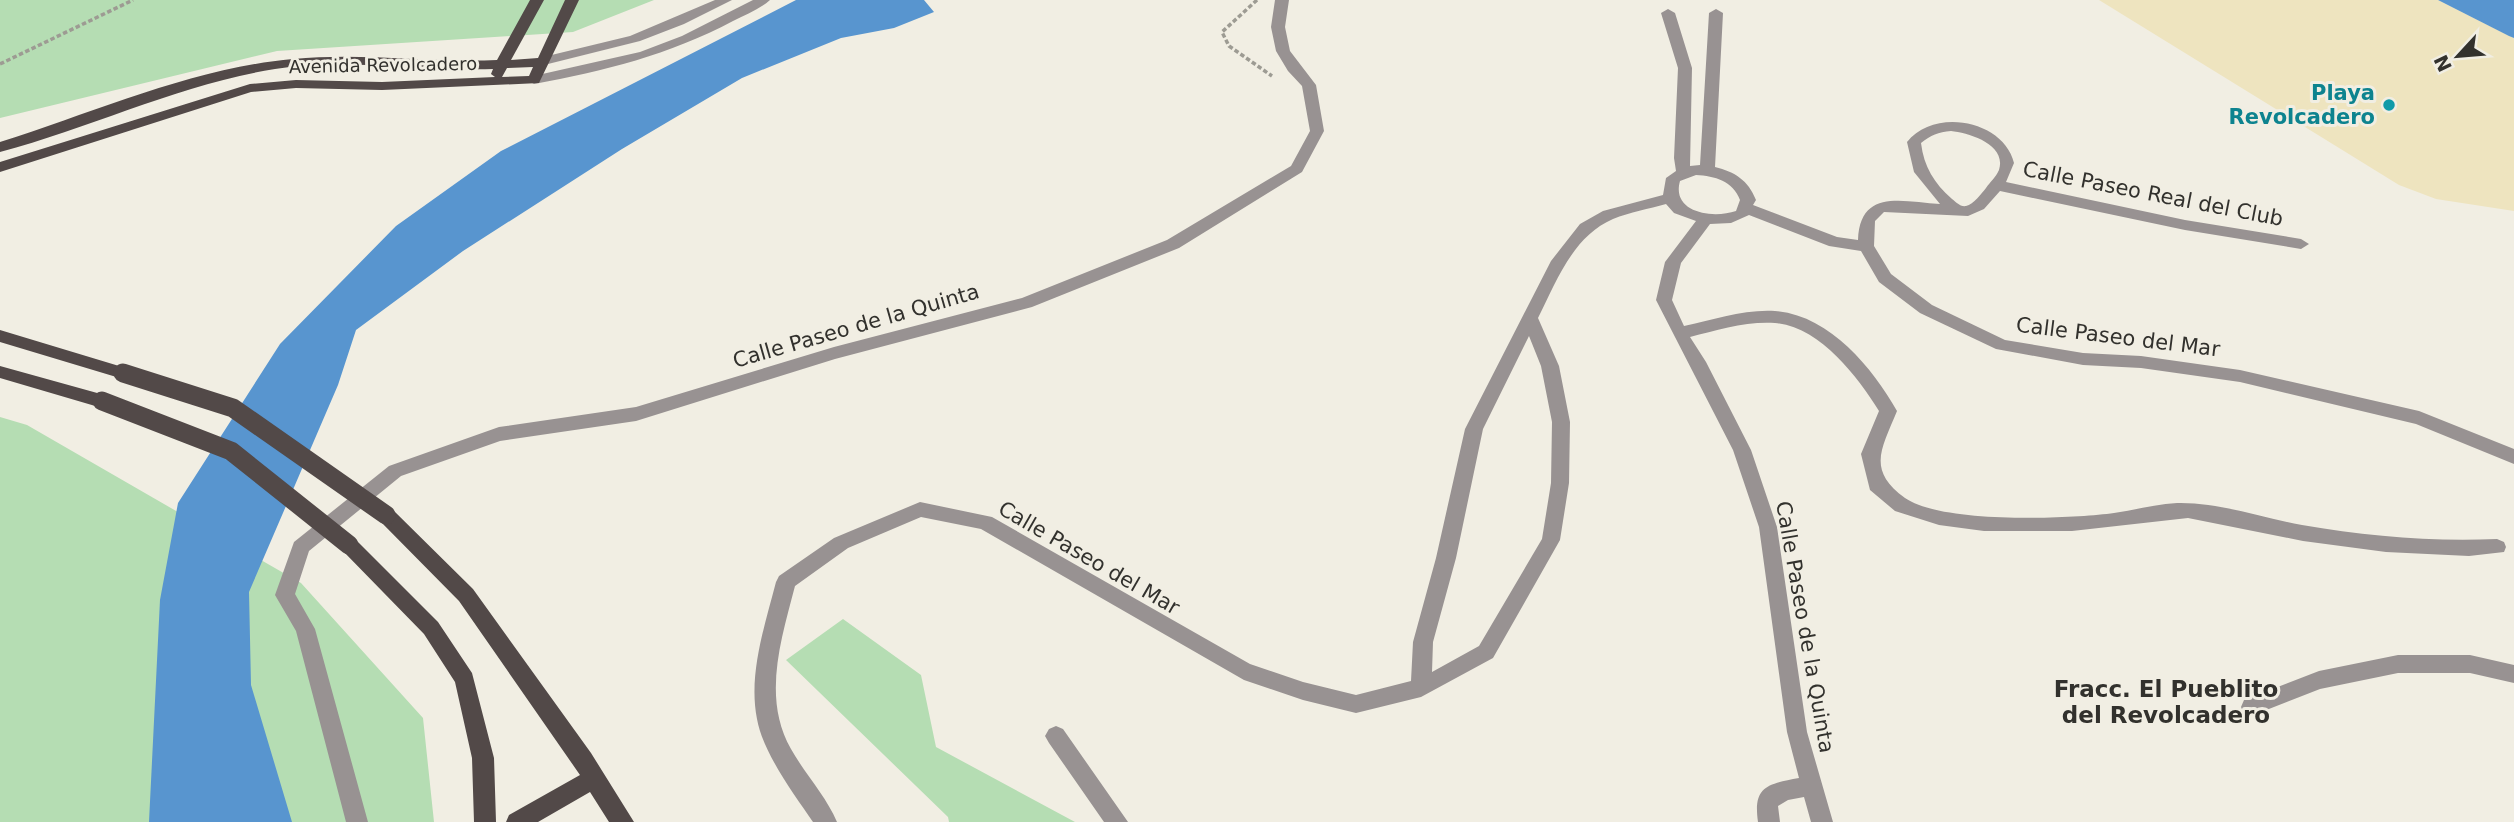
<svg xmlns="http://www.w3.org/2000/svg" width="2514" height="822" font-family="'DejaVu Sans',sans-serif">
<style>
.green{fill:#b5ddb3}
.sand{fill:#eee4bf}
.water{fill:#5895cf}
.lines{fill:none;stroke-linecap:round;stroke-linejoin:round}
.path{stroke:#9d9b93;stroke-width:3.5;stroke-dasharray:4.5 2.5;stroke-linecap:butt}
.minor{fill:#989292;fill-rule:evenodd}
.major{fill:#524948;fill-rule:evenodd}
.major-bridge{stroke:#524948;stroke-width:19}
.culture-dot{fill:#0f9aa8;stroke:#f1eee3;stroke-width:2.5}
.labels{text-anchor:middle;dominant-baseline:central;stroke-width:6;stroke-linejoin:round;paint-order:stroke}
.far-street-label{font-size:18px;fill:#32312d;stroke:#f1eee3}
.culture-label{font-size:21px;font-weight:bold;fill:#0d838f;stroke:#f1eee3;text-anchor:end}
.street-label{font-size:21px;fill:#32312d;stroke:#f1eee3}
.neighbourhood-label{font-size:23px;font-weight:bold;fill:#32312d;stroke:#f1eee3}
</style>
<rect width="100%" height="100%" fill="#f1eee3"/>
<path class="green" d="M 0,0 L 654,0 L 573,32 L 277,51 L 0,118 Z
M 0,417 L 27,425 L 301,583 L 423,718 L 434,822 L 0,822 Z
M 843,619 L 921,675 L 936,747 L 1075,822 L 949,822 L 948,817 L 786,660 Z"/>
<path class="sand" d="M 2099,0 L 2438,0 L 2514,38 L 2514,211 L 2436,199 L 2399,185 Z"/>
<path class="water" d="M 796,0 L 924,0 L 934,12 L 894,28 L 841,38 L 742,78 L 622,149 L 463,251 L 356,330 L 338,385 L 249,592 L 251,685 L 292,822 L 149,822 L 160,600 L 178,503 L 280,344 L 396,226 L 501,151 Z
M 2438,0 L 2514,0 L 2514,38 L 2509,36 Z"/>
<g class="lines">
<path class="path" d="M 1257,0 L 1222,32 L 1229,46 L 1272,76
M 0,64 L 133,0"/>
<path class="minor" d="M 715,0 L 732,0 L 684,24 L 640,41 L 540,66 L 533,62 L 535,59 L 630,36 Z
M 753,0 L 770,0 C 760,9 745,15 733,21 C 669,55 604,71 534,84 L 527,80 L 529,77 L 640,52 L 682,36 Z
M 1275,0 L 1289,0 L 1285,27 L 1290,51 L 1316,85 L 1324,131 L 1302,172 L 1179,248 L 1032,307 L 835,359 L 636,421 L 500,441 L 401,476 L 309,551 L 295,594 L 315,629 L 368,822 L 346,822 L 296,631 L 275,595 L 294,542 L 389,466 L 499,427 L 636,407 L 834,347 L 1022,298 L 1167,240 L 1291,166 L 1310,131 L 1302,86 L 1288,71 L 1276,51 L 1271,27 Z
M 1668,9 L 1675,13 L 1692,68 L 1690,166 L 1700,165 L 1709,13 L 1716,9 L 1723,13 L 1715,167 C 1735,172 1748,180 1756,200 L 1753,205 L 1837,237 L 1858,240 C 1860,188 1903,202 1940,204 L 1914,172 L 1907,142 C 1934,107 2004,120 2014,163 L 2006,182 L 2185,220 L 2301,239 L 2309,244 L 2301,249 L 2185,230 L 2000,191 L 1984,209 L 1968,216 L 1884,212 L 1875,221 L 1874,246 L 1891,274 L 1932,305 L 2005,340 L 2083,353 L 2141,356 L 2240,370 L 2419,411 L 2514,449 L 2514,464 L 2416,424 L 2240,382 L 2141,368 L 2083,365 L 1996,349 L 1920,313 L 1879,282 L 1861,251 L 1829,246 L 1749,215 L 1731,223 L 1710,224 L 1681,263 L 1672,300 L 1684,326 C 1713,320 1745,309 1775,311 C 1829,315 1872,367 1897,411 C 1882,448 1866,470 1905,498 C 1942,524 2070,519 2114,513 C 2135,510 2156,504 2177,503 C 2219,502 2262,518 2302,525 C 2367,536 2431,542 2497,539 L 2504,542 L 2506,547 L 2504,552 L 2469,556 L 2386,552 L 2303,541 L 2188,518 L 2072,531 L 1984,531 L 1939,525 L 1895,511 L 1870,490 L 1861,454 L 1879,411 C 1857,376 1820,327 1775,323 C 1747,321 1717,330 1690,337 L 1706,362 L 1751,450 L 1777,527 L 1807,732 L 1833,822 L 1811,822 L 1804,797 L 1788,800 L 1778,806 L 1780,822 L 1758,822 C 1753,787 1766,784 1799,778 L 1787,732 L 1759,527 L 1733,450 L 1656,300 L 1665,262 L 1696,221 L 1674,213 L 1666,204 C 1649,209 1630,212 1613,219 C 1573,236 1556,282 1538,318 L 1559,366 L 1570,422 L 1569,483 L 1560,540 L 1493,658 L 1421,697 L 1356,713 L 1303,700 L 1244,680 L 981,529 L 921,517 L 848,548 L 795,586 C 781,640 762,698 791,749 C 805,774 826,796 837,822 L 813,822 C 794,794 763,753 757,719 C 748,674 765,625 776,582 L 779,576 L 834,538 L 920,502 L 992,517 L 1250,664 L 1303,682 L 1356,695 L 1411,681 L 1413,642 L 1436,558 L 1465,429 L 1551,261 L 1580,224 L 1603,211 L 1663,195 L 1666,178 L 1676,171 L 1674,158 L 1678,68 L 1661,13 ZM 1951,131 C 1969,133 2007,144 1999,170 C 1996,177 1990,182 1986,188 C 1981,194 1974,204 1966,206 C 1960,207 1956,202 1952,199 C 1934,183 1924,167 1921,143 C 1931,135 1938,132 1951,131 ZM 1696,175 C 1715,176 1733,181 1740,200 L 1736,211 C 1713,219 1671,213 1680,181 ZM 1529,336 L 1541,366 L 1552,422 L 1551,483 L 1542,539 L 1479,646 L 1432,672 L 1433,642 L 1456,558 L 1483,429 Z
M 2398,655 L 2470,655 L 2514,665 L 2514,683 L 2470,673 L 2398,673 L 2320,689 L 2251,716 L 2244,714 L 2241,707 L 2244,700 L 2319,671 Z
M 1056,726 L 1063,729 L 1128,822 L 1104,822 L 1049,743 L 1045,736 L 1049,729 Z"/>
<path class="major" d="M 530,0 L 544,0 L 511,60 L 538,58 L 565,0 L 579,0 L 539,83 L 382,90 L 296,88 L 251,92 L 0,172 L 0,162 L 250,84 L 296,80 L 382,82 L 495,77 L 491,74 L 493,69 C 421,71 347,58 275,69 C 180,84 93,127 0,152 L 0,142 C 96,112 192,68 293,59 C 361,52 429,63 497,60 ZM 533,67 L 529,76 L 502,77 L 507,68 Z
M 0,330 L 129,369 L 132,373 L 123,379 L 0,342 Z
M 0,366 L 108,396 L 111,401 L 108,406 L 102,408 L 0,378 Z
M 386,508 L 393,510 L 473,589 L 591,753 L 634,822 L 609,822 L 590,792 L 538,822 L 506,822 L 509,815 L 580,775 L 459,601 L 379,520 L 377,515 L 379,510 Z
M 349,537 L 356,540 L 438,622 L 472,673 L 494,758 L 496,822 L 474,822 L 472,758 L 455,682 L 424,634 L 342,550 L 340,545 L 342,540 Z"/>
<path class="major-bridge" d="M 123,373 L 233,408 L 386,515
M 102,401 L 231,451 L 349,545"/>
</g>
<circle class="culture-dot" cx="2389" cy="105" r="7"/>
<g class="labels">
<g class="far-street-label">
<text transform="translate(383 65) rotate(-1)">Avenida Revolcadero</text>
</g>
<g class="culture-label">
<text x="2375" y="93">Playa<tspan x="2375" dy="24">Revolcadero</tspan></text>
</g>
<g class="street-label">
<text transform="translate(2153 194) rotate(11)">Calle Paseo Real del Club</text>
<text transform="translate(856 326) rotate(-16)">Calle Paseo de la Quinta</text>
<text transform="translate(2118 337) rotate(7)">Calle Paseo del Mar</text>
<text transform="translate(1089 558) rotate(30)">Calle Paseo del Mar</text>
<text transform="translate(1805 627) rotate(80)">Calle Paseo de la Quinta</text>
</g>
<g class="neighbourhood-label">
<text x="2166" y="689">Fracc. El Pueblito<tspan x="2166" dy="26">del Revolcadero</tspan></text>
</g>
</g>
<g transform="translate(2458 56) rotate(244)" stroke="#f1eee3" stroke-width="5" paint-order="stroke">
<path d="M0-5L12 26L0 18L-12 26Z" fill="#32312d"/>
<text y="-10" font-size="19" font-weight="bold" text-anchor="middle" fill="#32312d">N</text>
</g>
</svg>
